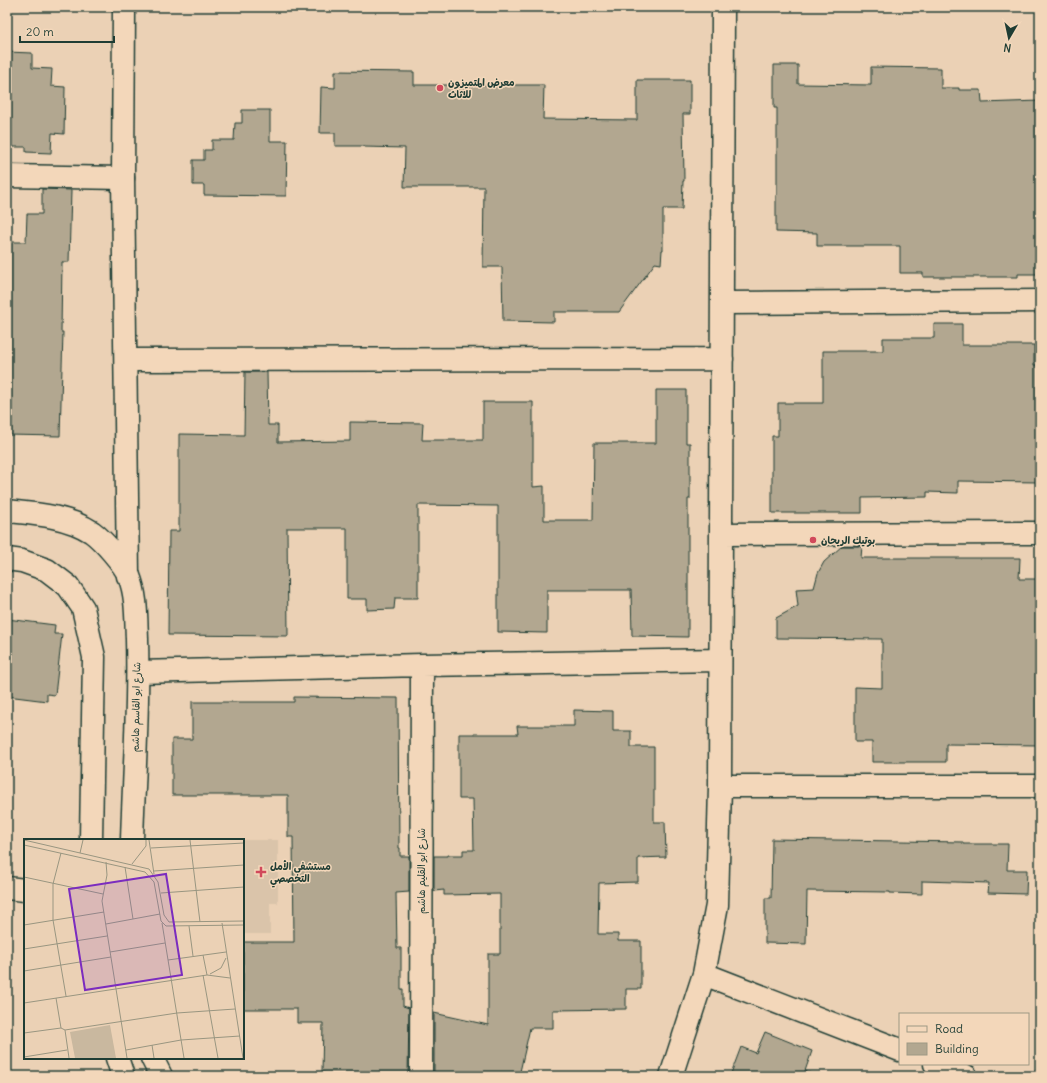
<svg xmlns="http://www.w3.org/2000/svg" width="1047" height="1083" font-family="Delius,'Playpen Sans Arabic',sans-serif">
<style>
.built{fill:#dac4aa}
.building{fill:#b2a790;stroke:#1f3d34}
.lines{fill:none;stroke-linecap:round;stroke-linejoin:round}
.minor-casing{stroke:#1f3d34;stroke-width:25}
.tertiary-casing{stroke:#1f3d34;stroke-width:25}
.primary-casing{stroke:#1f3d34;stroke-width:25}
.minor{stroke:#f3d7ba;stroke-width:22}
.tertiary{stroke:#f3d7ba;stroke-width:22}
.primary{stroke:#f3d7ba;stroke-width:22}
.poi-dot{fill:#d1495b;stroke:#f3d7ba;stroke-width:1.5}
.labels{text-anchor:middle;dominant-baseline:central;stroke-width:3;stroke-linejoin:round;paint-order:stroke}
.poi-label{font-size:10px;font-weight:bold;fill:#1f3d34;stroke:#f3d7ba;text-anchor:start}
.street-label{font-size:10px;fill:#1f3d34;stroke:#f3d7ba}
.inset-road{fill:none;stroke:#999681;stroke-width:1}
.view{fill:#7b2cbf;fill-opacity:0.15;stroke:#7b2cbf;stroke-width:2}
.inset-edge{fill:none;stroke:#1f3d34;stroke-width:2}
</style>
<rect width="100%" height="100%" fill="#ebd1b5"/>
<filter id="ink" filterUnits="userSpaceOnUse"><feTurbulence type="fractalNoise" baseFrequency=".025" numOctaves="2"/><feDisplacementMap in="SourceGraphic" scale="8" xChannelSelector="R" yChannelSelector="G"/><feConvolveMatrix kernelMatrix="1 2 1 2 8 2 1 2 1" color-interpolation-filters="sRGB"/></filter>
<g filter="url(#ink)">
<path class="built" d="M 168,840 L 278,840 L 278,903 L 270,903 L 270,934 L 243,934 L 243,840 Z"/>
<path class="building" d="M 7,52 L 32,53 L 32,68 L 52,69 L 51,86 L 65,87 L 64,134 L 52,133 L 51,153 L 26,152 L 26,147 L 7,147 Z
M 774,65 L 798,65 L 798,84 L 871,85 L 871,67 L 941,68 L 941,88 L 959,88 L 959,90 L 981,90 L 982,103 L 1040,101 L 1040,274 L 1018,274 L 1018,277 L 923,277 L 923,273 L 900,273 L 900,246 L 817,246 L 817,233 L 776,232 L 776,195 L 777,195 L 777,108 L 774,108 Z
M 335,71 L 414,72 L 414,85 L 544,85 L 543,119 L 637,120 L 637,80 L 690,80 L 690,114 L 683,114 L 684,181 L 683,181 L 682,209 L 663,209 L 663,250 L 662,250 L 661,264 L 655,263 L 619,312 L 554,312 L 554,322 L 503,321 L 502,267 L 483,267 L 484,187 L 404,187 L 405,148 L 364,147 L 364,146 L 335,146 L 335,133 L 320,133 L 321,87 L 335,88 Z
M 242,110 L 270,110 L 270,141 L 287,141 L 286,196 L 204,195 L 204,185 L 193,185 L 193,160 L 204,160 L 204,150 L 212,150 L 212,140 L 234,140 L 235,123 L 242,123 Z
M 42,189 L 71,190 L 69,262 L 62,262 L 61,332 L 63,332 L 60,436 L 7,435 L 7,242 L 26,242 L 27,214 L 42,214 Z
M 934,324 L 962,324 L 962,345 L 1034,345 L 1034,365 L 1040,365 L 1040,482 L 958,481 L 958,493 L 927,492 L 927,497 L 862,498 L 862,513 L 772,513 L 772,436 L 778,436 L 778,403 L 823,403 L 823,351 L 883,351 L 883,338 L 934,338 Z
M 245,372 L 267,372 L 268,425 L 278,425 L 278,442 L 350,441 L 350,422 L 423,423 L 422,440 L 483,440 L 483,402 L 533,402 L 533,487 L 544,486 L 544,520 L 593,520 L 594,443 L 656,443 L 656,390 L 686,390 L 686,443 L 690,443 L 690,499 L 688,499 L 688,637 L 632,636 L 631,590 L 547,590 L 547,633 L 498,632 L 498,506 L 418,505 L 418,598 L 395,598 L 394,609 L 367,610 L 367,599 L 347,599 L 347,528 L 287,528 L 288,636 L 168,635 L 169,531 L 179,531 L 179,434 L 244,435 Z
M 842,546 L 862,546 L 861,558 L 1020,558 L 1019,579 L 1040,579 L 1040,745 L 946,744 L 946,762 L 872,762 L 872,742 L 855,742 L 855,687 L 882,688 L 882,639 L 776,638 L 776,618 L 798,606 L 796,589 L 814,588 L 818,573 L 824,562 Z
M 7,619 L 55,625 L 54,634 L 62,634 L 55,695 L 47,694 L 47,701 L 7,696 Z
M 294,697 L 398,698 L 399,848 L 400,848 L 400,856 L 409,856 L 409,892 L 396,893 L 397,948 L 401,948 L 401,989 L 403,989 L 403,1006 L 409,1008 L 408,1076 L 333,1076 L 322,1072 L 323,1023 L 297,1023 L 297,1009 L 243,1009 L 243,942 L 294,942 L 293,837 L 288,837 L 288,795 L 172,795 L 172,739 L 192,739 L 192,702 L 294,702 Z
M 574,710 L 613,711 L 613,731 L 631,731 L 631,747 L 654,747 L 654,822 L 665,822 L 666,857 L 638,858 L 638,882 L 599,883 L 598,934 L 618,934 L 618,941 L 641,941 L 641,989 L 626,989 L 626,1009 L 553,1010 L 553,1028 L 530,1028 L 519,1076 L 434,1076 L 434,1013 L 488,1025 L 488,954 L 500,954 L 500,894 L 444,895 L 444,890 L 434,891 L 434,856 L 448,856 L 448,855 L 463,855 L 463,850 L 474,850 L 473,799 L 459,799 L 459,734 L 518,734 L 517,726 L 574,726 Z
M 772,839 L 963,842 L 963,844 L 1008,844 L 1007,870 L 1027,870 L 1026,894 L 988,893 L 989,883 L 922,881 L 922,894 L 890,893 L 890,892 L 807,891 L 806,944 L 765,943 L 765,898 L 771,898 Z
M 765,1032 L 812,1051 L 805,1071 L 812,1074 L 811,1076 L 730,1076 L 741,1047 L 756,1053 Z"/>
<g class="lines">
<defs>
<path id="minor" d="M 7,176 L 123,178
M 722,303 L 1040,301
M 126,360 L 722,359
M 721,534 L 1040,533
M 138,672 L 422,665 L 720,660
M 720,786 L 1040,786
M 7,888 L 25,890
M 704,974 L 900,1050
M 935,1064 L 966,1076
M 421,1076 L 422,665
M 671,1076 L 704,974 L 717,905 L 720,786 L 723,7"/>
<path id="tertiary" d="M 124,7 L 123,178 L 128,576"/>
<path id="primary" d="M 7,511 C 36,514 67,516 92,532 C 103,540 124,564 129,576 C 137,596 136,618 137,639 C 139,706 134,773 132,840
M 7,559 L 22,561 L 47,570 L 68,586 L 83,608 L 94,657 L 91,840
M 117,1058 L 123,1076
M 152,1058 L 161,1076"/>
</defs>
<use href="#minor" class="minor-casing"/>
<use href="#tertiary" class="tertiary-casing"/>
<use href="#primary" class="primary-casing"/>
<use href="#minor" class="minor"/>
<use href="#tertiary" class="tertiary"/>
<use href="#primary" class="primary"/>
</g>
</g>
<g class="poi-dot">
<circle cx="440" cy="88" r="4"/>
<circle cx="813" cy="540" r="4"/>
<path d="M259 866h4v4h4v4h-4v4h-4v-4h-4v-4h4z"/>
</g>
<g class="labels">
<g class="poi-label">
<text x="448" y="82">معرض المتميزون<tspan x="448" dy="12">للاثاث</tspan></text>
<text x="821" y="540">بوتيك الريحان</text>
<text x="270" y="866">مستشفى الأمل<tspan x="270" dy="12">التخصصي</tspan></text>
</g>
<g class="street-label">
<text transform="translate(136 707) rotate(-89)">شارع ابو القاسم هاشم</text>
<text transform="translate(421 871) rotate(-90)">شارع ابو القليم هاشم</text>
</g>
</g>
<g transform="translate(24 839)">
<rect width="220" height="220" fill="#ebd1b5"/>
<path d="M 86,186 L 92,219 L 51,219 L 46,193 Z" fill="#c9b89f"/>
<path class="inset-road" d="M 0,1 L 125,30 L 134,43 L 140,76 L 145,83 L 220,82M 125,1 L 130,35M 166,1 L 176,83M 0,6 L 121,33 L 130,43 L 137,82 L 142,87 L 220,86M 127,9 L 220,4M 37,14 L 29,45 L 29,81 L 42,157M 56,14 L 59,1M 82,23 L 83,36 L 78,62 L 103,219M 108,25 L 122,7 L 122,1M 101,28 L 109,80M 130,32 L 220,26M 0,38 L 79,55M 137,54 L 220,48M 138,84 L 160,219M 198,84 L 219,219M 82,85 L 136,75M 0,86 L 80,73M 165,87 L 169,117M 0,110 L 83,97M 86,113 L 141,104M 179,116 L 183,136M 144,121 L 202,113M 0,132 L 87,118M 186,135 L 197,129 L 202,119M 179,136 L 194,219M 32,159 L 37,189M 0,164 L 183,136 L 206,139M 41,191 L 45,219M 0,194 L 37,189 L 41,191 L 153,174 L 211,170M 128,206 L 130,219M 102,211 L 157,201 L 216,197M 0,218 L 43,211"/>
<path class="view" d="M 142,35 L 158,136 L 61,151 L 45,50 Z"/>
<rect width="220" height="220" class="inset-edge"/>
</g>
<rect width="1047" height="1083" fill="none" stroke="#f3d7ba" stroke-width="24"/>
<rect x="12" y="12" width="1023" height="1059" fill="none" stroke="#1f3d34" stroke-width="1.5" filter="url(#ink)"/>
<rect x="899" y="1013" width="130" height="52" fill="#f3d7ba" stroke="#9e9984"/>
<rect x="907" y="1026" width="20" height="6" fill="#f3d7ba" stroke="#9e9984"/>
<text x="935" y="1033" font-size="12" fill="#1f3d34">Road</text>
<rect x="907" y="1043" width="20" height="12" fill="#b2a790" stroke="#9e9984"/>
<text x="935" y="1053" font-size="12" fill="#1f3d34">Building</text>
<g transform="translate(1009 38) rotate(189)" stroke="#f3d7ba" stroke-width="3" paint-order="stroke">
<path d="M0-3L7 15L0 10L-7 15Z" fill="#1f3d34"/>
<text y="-6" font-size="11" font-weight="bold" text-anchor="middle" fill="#1f3d34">N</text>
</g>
<path d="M20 36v6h94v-6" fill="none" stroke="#1f3d34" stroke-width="2"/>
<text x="26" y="36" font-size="12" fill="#1f3d34" stroke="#f3d7ba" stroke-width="3" paint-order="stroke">20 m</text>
</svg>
